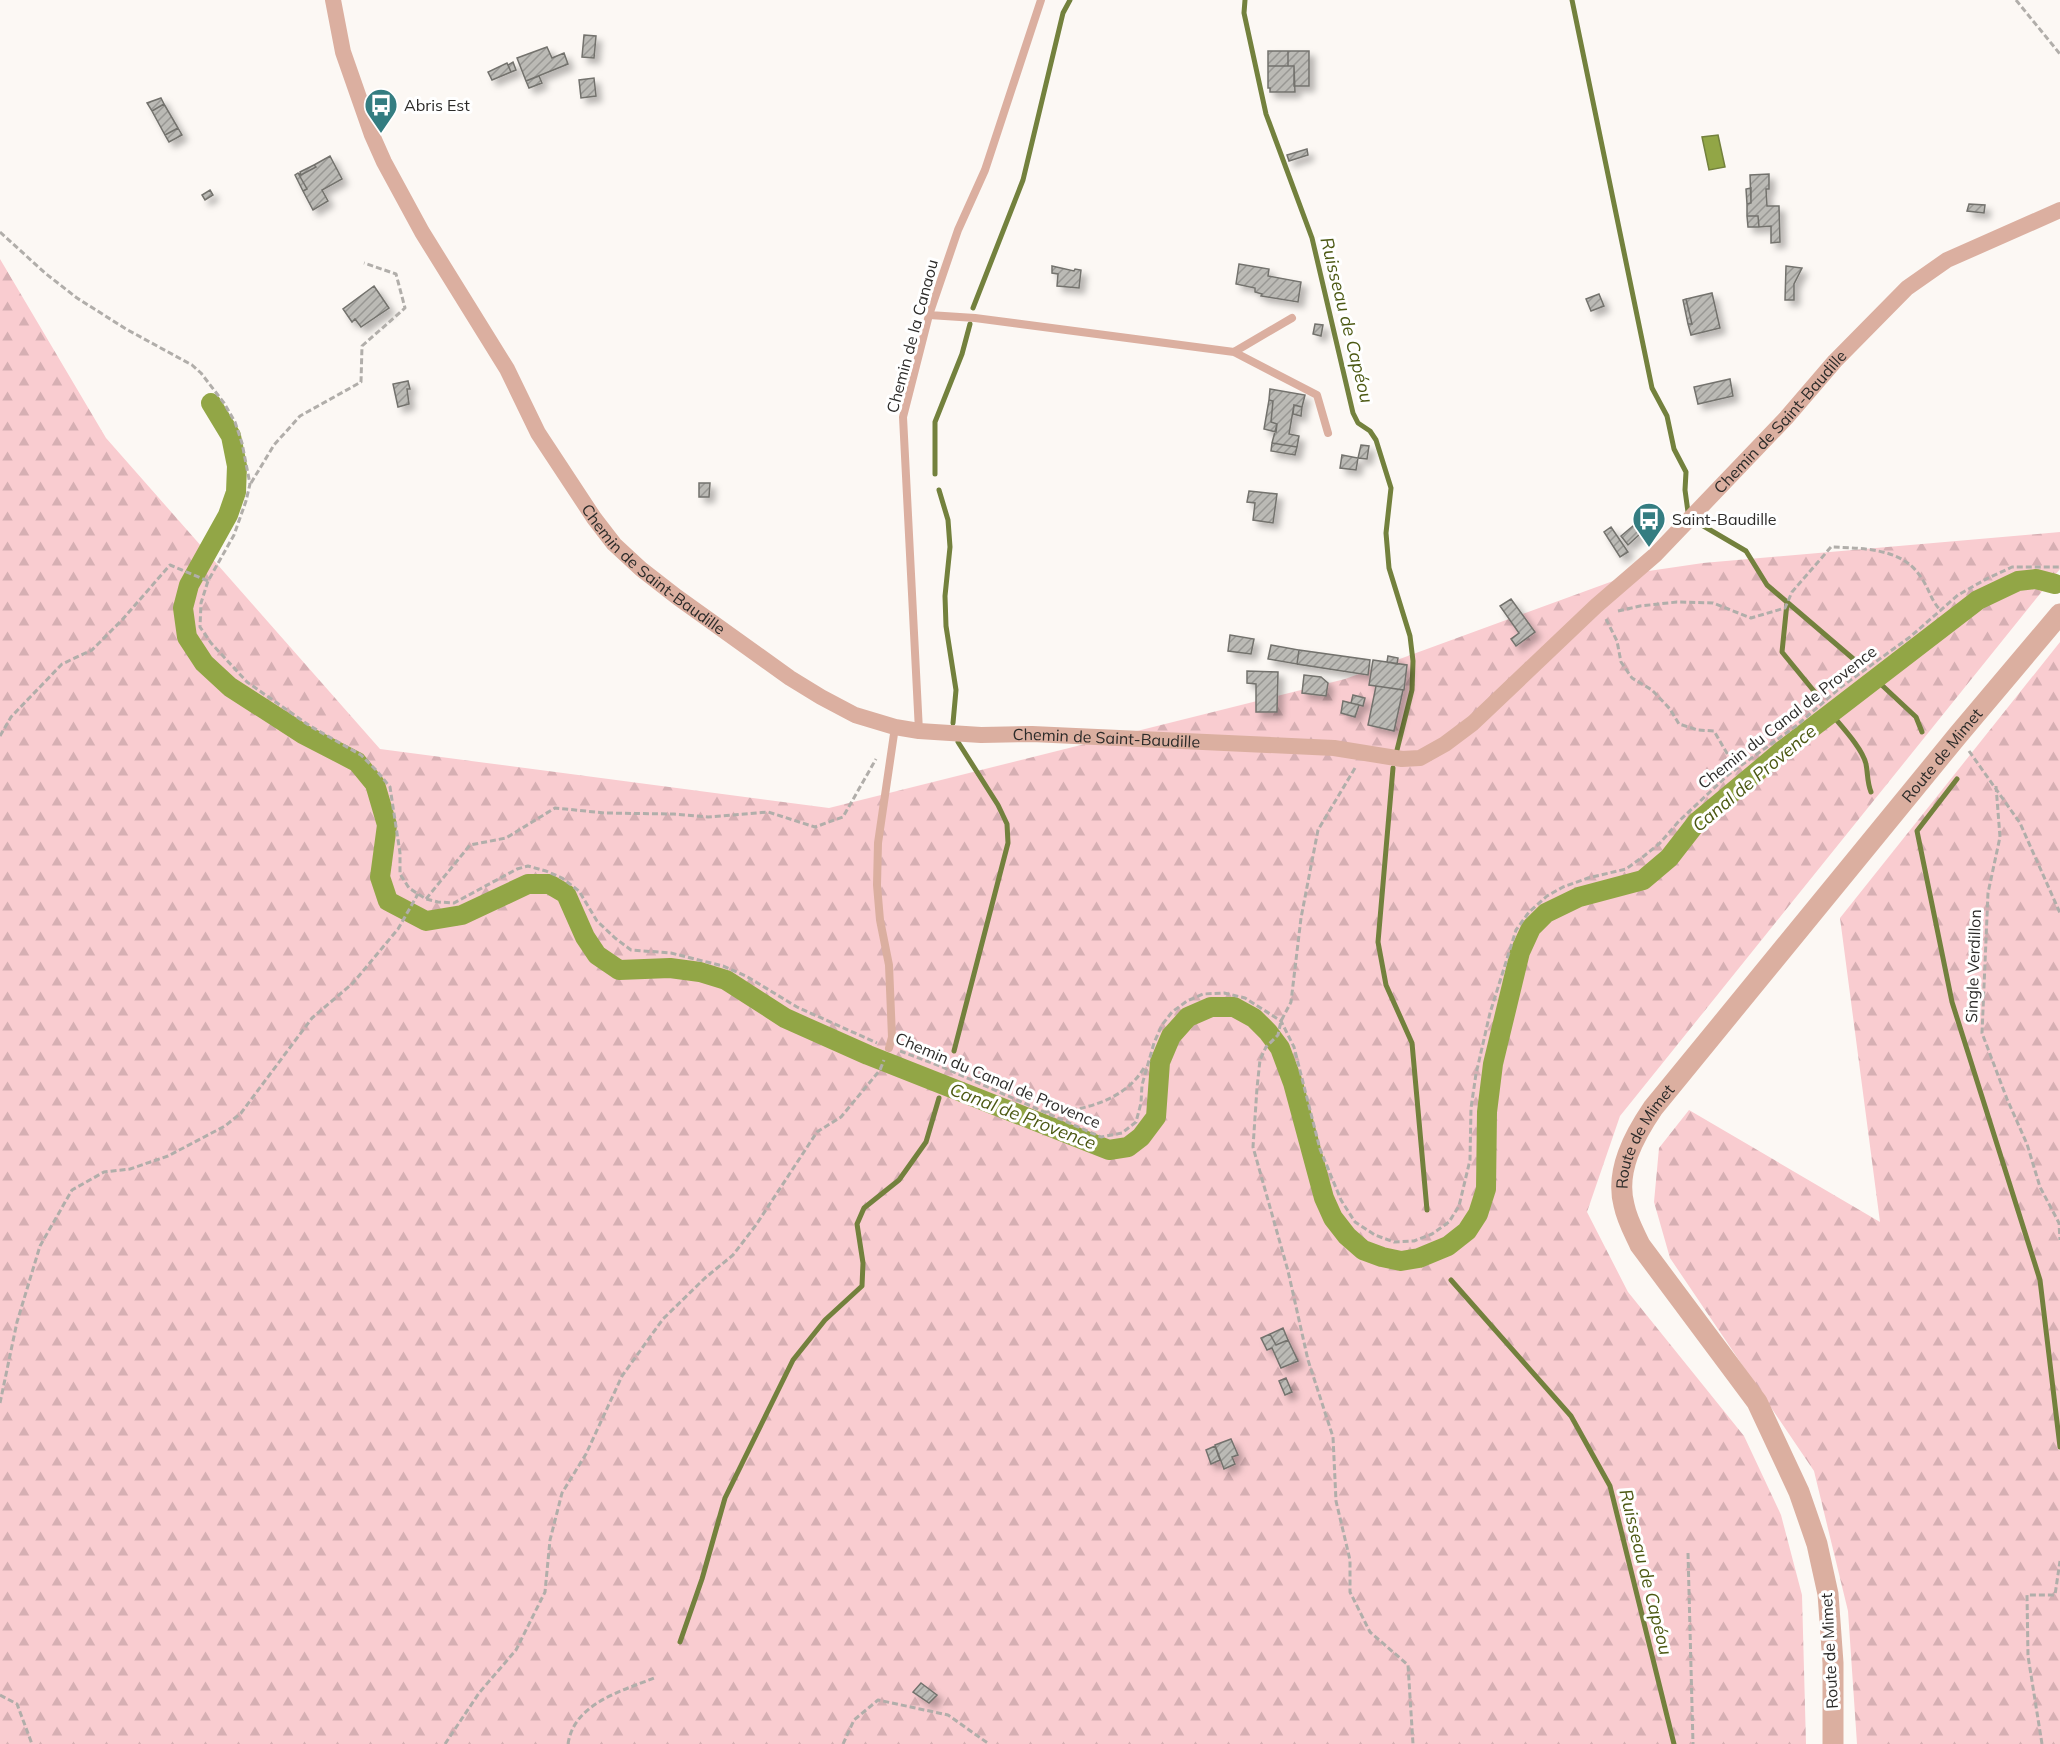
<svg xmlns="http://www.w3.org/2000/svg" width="2060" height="1744" font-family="Mulish,sans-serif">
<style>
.forest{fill:url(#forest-firs)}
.water{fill:#92a646;stroke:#73813d;stroke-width:1.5}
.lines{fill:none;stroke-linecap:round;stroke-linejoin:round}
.stream{stroke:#73813d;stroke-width:5}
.canal{stroke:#92a646;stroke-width:20}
.building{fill:url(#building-hatch);stroke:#73726d;stroke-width:1.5;filter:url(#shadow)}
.path{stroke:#b1aeaa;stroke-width:3;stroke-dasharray:6 3;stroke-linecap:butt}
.service{stroke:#dbafa0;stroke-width:8}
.minor{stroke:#dbafa0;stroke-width:16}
.tertiary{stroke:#dbafa0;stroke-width:21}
.labels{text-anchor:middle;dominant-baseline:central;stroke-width:6;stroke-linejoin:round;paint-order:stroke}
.poi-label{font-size:16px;fill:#2c2b29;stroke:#fff;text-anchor:start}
.street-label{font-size:16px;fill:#2c2b29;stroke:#fff}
.water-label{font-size:18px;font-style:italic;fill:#4b5812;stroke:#fff}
</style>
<defs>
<pattern id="forest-firs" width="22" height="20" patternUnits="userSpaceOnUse" patternTransform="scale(1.5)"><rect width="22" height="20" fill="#f9ccd0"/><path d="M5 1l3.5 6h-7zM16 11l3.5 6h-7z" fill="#d6afb3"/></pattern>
<pattern id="building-hatch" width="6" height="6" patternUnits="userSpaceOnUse" patternTransform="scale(1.5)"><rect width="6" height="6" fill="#bbbab5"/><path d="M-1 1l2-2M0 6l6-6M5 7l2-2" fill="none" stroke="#989793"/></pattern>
<filter id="shadow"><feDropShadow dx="5.5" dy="5.5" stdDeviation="3" flood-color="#0004"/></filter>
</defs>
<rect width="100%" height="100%" fill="#fcf8f4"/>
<path class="forest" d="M 0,259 L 106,438 L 380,749 L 829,808 L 1345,679 L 1635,573 L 1703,563 L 2060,532 L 2060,569 L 1620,1116 L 1587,1212 L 1628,1292 L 1744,1436 L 1781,1515 L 1802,1595 L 1806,1744 L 0,1744 Z
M 2060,642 L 2060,1744 L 1857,1744 L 1848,1611 L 1814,1471 L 1670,1258 L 1654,1202 L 1659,1148 L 1689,1110 L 1880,1222 L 1840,918 Z"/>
<path class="water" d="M 1718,135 L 1725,167 L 1709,170 L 1702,137 Z"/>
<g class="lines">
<path class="stream" d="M 1245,0 L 1244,13 L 1266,114 L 1312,238 L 1353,413 L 1358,423 L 1370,431 L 1376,440 L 1391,488 L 1386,533 L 1389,568 L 1410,636 L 1413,661 L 1412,690 L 1397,750
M 1572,0 L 1652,388 L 1667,416 L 1674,449 L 1686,472 L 1685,490 L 1688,512
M 973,308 L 1023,180 L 1063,13 L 1070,0
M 935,474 L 935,422 L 962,354 L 970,324
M 939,490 L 948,520 L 950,547 L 945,596 L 946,626 L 956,690 L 953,723
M 1700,524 L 1746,551 L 1767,585 L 1857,662
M 1787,603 L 1782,652 L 1818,696
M 1871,675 L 1916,717 L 1922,732
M 1828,710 C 1839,724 1862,747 1866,764 C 1868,774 1867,782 1871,792
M 1393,768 L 1378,942 L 1386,985 L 1412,1043 L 1427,1210
M 1957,779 L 1917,831 L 1952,1002 L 2040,1280 L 2060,1447
M 954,1051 L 1008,843 L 1007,824 L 998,805 L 958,742
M 1451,1280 L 1571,1416 L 1610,1486 L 1674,1744
M 680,1642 L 702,1579 L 725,1498 L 793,1360 L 825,1320 L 862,1286 L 863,1263 L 857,1224 L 864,1208 L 899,1180 L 926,1142 L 939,1098"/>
<path class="canal" d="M 211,403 L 231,436 L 237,466 L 236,492 L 228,515 L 189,585 L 183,608 L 187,637 L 204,663 L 230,687 L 303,734 L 357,762 L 375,784 L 387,825 L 380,877 L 388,901 L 426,921 L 462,915 L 528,884 L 549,884 L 566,894 L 585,937 L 597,955 L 619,970 L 670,968 L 700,972 L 726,980 L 785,1018 L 868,1055 L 1109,1150 L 1128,1147 L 1141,1137 L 1156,1117 L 1160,1062 L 1171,1036 L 1188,1017 L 1211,1007 L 1234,1007 L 1254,1018 L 1268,1032 L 1280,1048 L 1293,1083 L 1324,1198 L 1333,1218 L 1347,1236 L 1363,1250 L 1382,1257 L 1401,1261 L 1419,1258 L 1448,1246 L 1467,1231 L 1478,1214 L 1486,1189 L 1487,1112 L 1493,1064 L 1520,952 L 1531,928 L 1546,913 L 1579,897 L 1643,880 L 1669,858 L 1697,822 L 1783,750 L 1978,600 L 2018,581 L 2036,579 L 2055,584"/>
</g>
<path class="building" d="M 584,35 L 596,36 L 594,58 L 582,57 Z
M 547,47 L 552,58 L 564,53 L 568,64 L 526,81 L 517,58 Z
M 1268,51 L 1288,51 L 1288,66 L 1268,66 Z
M 1288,51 L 1309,51 L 1309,86 L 1294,86 L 1294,66 L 1288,66 Z
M 513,62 L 516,70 L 511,72 L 508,65 Z
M 507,63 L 511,72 L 492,80 L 488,72 Z
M 1268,66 L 1294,66 L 1295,92 L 1270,92 L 1270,88 L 1268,88 Z
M 539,76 L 542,83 L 529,88 L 526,81 Z
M 594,78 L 596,96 L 581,98 L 579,80 Z
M 161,98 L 164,104 L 152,111 L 147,103 Z
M 164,104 L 178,128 L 165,135 L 152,111 Z
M 178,128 L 182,135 L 169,142 L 165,135 Z
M 1307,149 L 1308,155 L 1289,161 L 1287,155 Z
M 330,156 L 342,179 L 322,190 L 328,201 L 313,210 L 303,191 L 307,189 L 298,173 L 301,175 L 316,167 L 314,165 Z
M 314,165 L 316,167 L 301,175 L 300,172 Z
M 298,173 L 307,189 L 303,191 L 295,175 Z
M 1769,174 L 1769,189 L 1766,189 L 1767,206 L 1779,206 L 1780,242 L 1771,243 L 1771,226 L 1759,227 L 1758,216 L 1747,216 L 1747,204 L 1751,203 L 1750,175 Z
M 1751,188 L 1751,203 L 1747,204 L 1746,189 Z
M 210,190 L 213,195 L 205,200 L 202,195 Z
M 1969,204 L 1985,205 L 1984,213 L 1967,211 Z
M 1747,216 L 1758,216 L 1759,227 L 1748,227 Z
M 1239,264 L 1269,269 L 1268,276 L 1301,282 L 1298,302 L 1261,296 L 1262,294 L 1255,292 L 1255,288 L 1236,284 Z
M 1052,266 L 1074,271 L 1075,269 L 1081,270 L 1079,288 L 1057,286 L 1058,274 L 1052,273 Z
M 1786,266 L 1802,268 L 1794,284 L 1794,300 L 1785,300 Z
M 374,286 L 389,308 L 361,327 L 355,319 L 352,322 L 343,309 Z
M 1712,293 L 1720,328 L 1691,335 L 1688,324 L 1692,324 L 1686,299 Z
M 1599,294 L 1604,306 L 1591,311 L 1586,299 Z
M 1686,299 L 1692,324 L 1688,324 L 1683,300 Z
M 1315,324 L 1323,325 L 1321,336 L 1313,334 Z
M 1730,379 L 1733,396 L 1698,404 L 1694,387 Z
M 408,381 L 410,389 L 407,389 L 409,404 L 398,407 L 393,384 Z
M 1270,389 L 1305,395 L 1302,407 L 1294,405 L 1289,434 L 1299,436 L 1297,447 L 1272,443 L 1277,424 L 1271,422 L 1273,401 L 1269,400 Z
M 1269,400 L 1273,401 L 1271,422 L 1277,424 L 1276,432 L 1264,429 Z
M 1294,405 L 1302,407 L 1301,416 L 1293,414 Z
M 1272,443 L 1297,447 L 1295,455 L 1271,451 Z
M 1361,445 L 1369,446 L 1367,459 L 1358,458 Z
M 1342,455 L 1358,458 L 1356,470 L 1340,468 Z
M 699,483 L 710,483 L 709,497 L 699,497 Z
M 1249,491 L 1277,494 L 1273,523 L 1253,520 L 1255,503 L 1247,502 Z
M 1649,512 L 1656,520 L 1640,533 L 1634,525 Z
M 1634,525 L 1640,534 L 1628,545 L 1621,536 Z
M 1611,527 L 1628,552 L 1620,557 L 1604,532 Z
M 1511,599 L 1535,632 L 1516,646 L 1511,639 L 1519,633 L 1500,606 Z
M 1230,635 L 1254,639 L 1251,654 L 1228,651 Z
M 1271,645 L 1299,650 L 1297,664 L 1268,659 Z
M 1299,650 L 1370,660 L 1368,675 L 1297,664 Z
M 1388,656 L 1398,658 L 1397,664 L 1387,662 Z
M 1373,660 L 1407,665 L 1404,690 L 1369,685 Z
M 1247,671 L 1278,672 L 1277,712 L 1256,712 L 1256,684 L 1247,683 Z
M 1304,675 L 1321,677 L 1328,683 L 1326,696 L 1302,693 Z
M 1376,686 L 1403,690 L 1394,731 L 1368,725 Z
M 1353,695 L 1365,698 L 1363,706 L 1351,703 Z
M 1343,701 L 1359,705 L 1355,717 L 1341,713 Z
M 1283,1328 L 1288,1340 L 1276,1345 L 1270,1334 Z
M 1270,1334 L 1276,1345 L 1288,1340 L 1298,1361 L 1281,1368 L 1272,1348 L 1267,1350 L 1261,1338 Z
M 1286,1378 L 1292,1392 L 1285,1395 L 1279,1381 Z
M 1231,1439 L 1238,1455 L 1232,1457 L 1235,1464 L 1224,1469 L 1215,1445 Z
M 1215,1446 L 1220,1460 L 1211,1464 L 1206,1450 Z
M 921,1683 L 937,1695 L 929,1703 L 913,1692 Z"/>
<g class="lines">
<path class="path" d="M 2016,0 L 2060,54
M 0,232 L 45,273 L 77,298 L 126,329 L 192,365 L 201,373 L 224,403 L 235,422 L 242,443 L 250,484 L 246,501 L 234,535 L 208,581 L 201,603 L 200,627 L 211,643 L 247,682 L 310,726 L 361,755 L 377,771 L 390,787 L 400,853 L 400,874 L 409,888 L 426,899 L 438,902 L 454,903 L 517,869 L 528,866 L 546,871 L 562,878 L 579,891 L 597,921 L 615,938 L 631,950 L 671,953 L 723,966 L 746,976 L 797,1007 L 877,1043
M 251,483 L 274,445 L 300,416 L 361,382 L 362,346 L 405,308 L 396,274 L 364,263
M 1618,611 L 1640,606 L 1677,602 L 1713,603 L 1751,618 L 1785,608 L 1792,592 L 1831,547 C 1856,548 1889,548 1909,564 C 1915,568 1921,577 1924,582 C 1931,594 1931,600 1941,611
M 1606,619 L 1617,641 L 1621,662 L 1632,678 L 1652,690 L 1670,709 L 1679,724 L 1698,730 L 1714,731 L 1732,762 L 1729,773
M 0,736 L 11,717 L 62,664 L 92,650 L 122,620 L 170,565 L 208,581
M 1969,751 L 2020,823 L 2060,913
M 1355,768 L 1318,830 L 1301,918 L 1291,1002 L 1281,1021 L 1278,1035 L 1266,1047 L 1260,1060 L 1257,1088 L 1253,1147 L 1288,1271 L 1308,1360 L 1333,1437 L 1336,1501 L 1350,1560 L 1350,1592 L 1370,1632 L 1408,1665 L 1413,1744
M 1996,786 L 2000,837 L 1988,893 L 1982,1033 L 2007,1099 L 2027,1144 L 2040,1187 L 2059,1223 L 2060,1240
M 426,899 L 470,845 L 506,838 L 555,808 L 605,813 L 674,814 L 708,817 L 768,812 L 815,827 L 843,817 L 876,759
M 900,1051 L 940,1066 L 1101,1137 L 1122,1133 L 1136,1122 L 1141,1103 L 1142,1085 L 1154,1043 L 1162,1025 L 1172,1012 L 1187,1001 L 1203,994 L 1224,993 L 1245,998 L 1281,1021 L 1294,1047 L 1320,1149 L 1341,1200 L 1355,1222 L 1375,1235 L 1394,1242 L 1414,1241 L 1432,1234 L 1449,1222 L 1459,1206 L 1470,1160 L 1471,1108 L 1476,1074 L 1490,1013 L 1516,930 L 1529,912 L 1547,896 L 1563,887 L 1588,878 L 1626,869 L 1644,856 L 1660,843 L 1679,821 L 1728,775 L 1796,726 L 1841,687 L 1910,637 L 1958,595 L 1988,578 L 2012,567 L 2060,567
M 1044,1112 C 1081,1112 1126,1101 1145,1066
M 0,1403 L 17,1322 L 40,1246 L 72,1190 L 104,1172 L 130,1169 L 168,1156 L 225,1126 L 241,1113 L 312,1018 L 353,983 L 398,929 L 418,894
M 1688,1553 L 1693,1744
M 0,1695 L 17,1704 L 32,1744
M 445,1744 L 479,1693 L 516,1650 L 545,1592 L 550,1540 L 562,1493 L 586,1454 L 622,1376 L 663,1319 L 705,1278 L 733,1255 L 756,1225 L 817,1132 L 841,1117 L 880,1070 L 884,1060
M 568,1744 C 574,1703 622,1691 654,1678
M 843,1744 L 854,1720 L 878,1700 L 948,1715 L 989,1744
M 2042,1744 L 2028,1656 L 2027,1595 L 2055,1595 L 2060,1561"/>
<path class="service" d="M 929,315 L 975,318 L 1234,352 L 1317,395 L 1328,433
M 1234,352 L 1292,318
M 919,731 L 903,417 L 929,315 L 958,230 L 985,170 L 1041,0
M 889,1048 L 892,1037 L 889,965 L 880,920 L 877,885 L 878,843 L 895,727"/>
<path class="minor" id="s1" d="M 333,0 L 343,52 L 372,135 L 384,162 L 422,232 L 507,369 L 538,433 L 594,518 L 614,544 L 641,569 L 677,597 L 790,678 L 821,697 L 855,715 L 895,727 L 919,731 L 981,735 L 1032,734 L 1334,748 L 1402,759 L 1420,758 L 1445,744 L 1473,723 L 1596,606 L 1655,555 L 1786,418 L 1835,361 L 1907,288 L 1947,260 L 2060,210"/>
<path class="tertiary" id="s2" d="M 1833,1744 L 1833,1663 L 1828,1594 L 1817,1544 L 1799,1492 L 1757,1402 L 1640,1245 C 1634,1232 1627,1220 1624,1205 C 1615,1171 1634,1136 1653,1108 L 1958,735 L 2060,614"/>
</g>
<defs>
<symbol id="bus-pin" viewBox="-11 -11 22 30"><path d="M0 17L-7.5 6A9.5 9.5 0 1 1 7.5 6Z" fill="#347d81" stroke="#fff"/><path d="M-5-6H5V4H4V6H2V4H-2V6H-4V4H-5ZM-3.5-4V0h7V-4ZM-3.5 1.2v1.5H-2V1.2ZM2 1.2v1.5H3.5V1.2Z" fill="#fff"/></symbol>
</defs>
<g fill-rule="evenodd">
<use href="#bus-pin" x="362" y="86" width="38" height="52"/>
<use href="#bus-pin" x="1630" y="500" width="38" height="52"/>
</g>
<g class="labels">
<g class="poi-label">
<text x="404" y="105">Abris Est</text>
<text x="1672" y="519">Saint-Baudille</text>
</g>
<g class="street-label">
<text transform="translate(912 336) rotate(-75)">Chemin de la Canaou</text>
<text stroke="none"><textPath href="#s1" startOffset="1976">Chemin de Saint-Baudille</textPath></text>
<text stroke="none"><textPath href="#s1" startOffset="663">Chemin de Saint-Baudille</textPath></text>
<text transform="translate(1787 717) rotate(-38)">Chemin du Canal de Provence</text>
<text stroke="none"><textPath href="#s1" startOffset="1167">Chemin de Saint-Baudille</textPath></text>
<text stroke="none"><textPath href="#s2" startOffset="1155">Route de Mimet</textPath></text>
<text transform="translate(1973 966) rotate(-88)">Single Verdillon</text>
<text transform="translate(998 1080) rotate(23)">Chemin du Canal de Provence</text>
<text stroke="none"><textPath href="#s2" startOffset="669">Route de Mimet</textPath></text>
<text transform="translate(1829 1651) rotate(-93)">Route de Mimet</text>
</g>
<g class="water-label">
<text transform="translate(1347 320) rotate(76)">Ruisseau de Capéou</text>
<text transform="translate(1754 778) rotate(-40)">Canal de Provence</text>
<text transform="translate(1023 1116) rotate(21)">Canal de Provence</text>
<text transform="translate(1646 1572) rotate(76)">Ruisseau de Capéou</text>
</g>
</g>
</svg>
